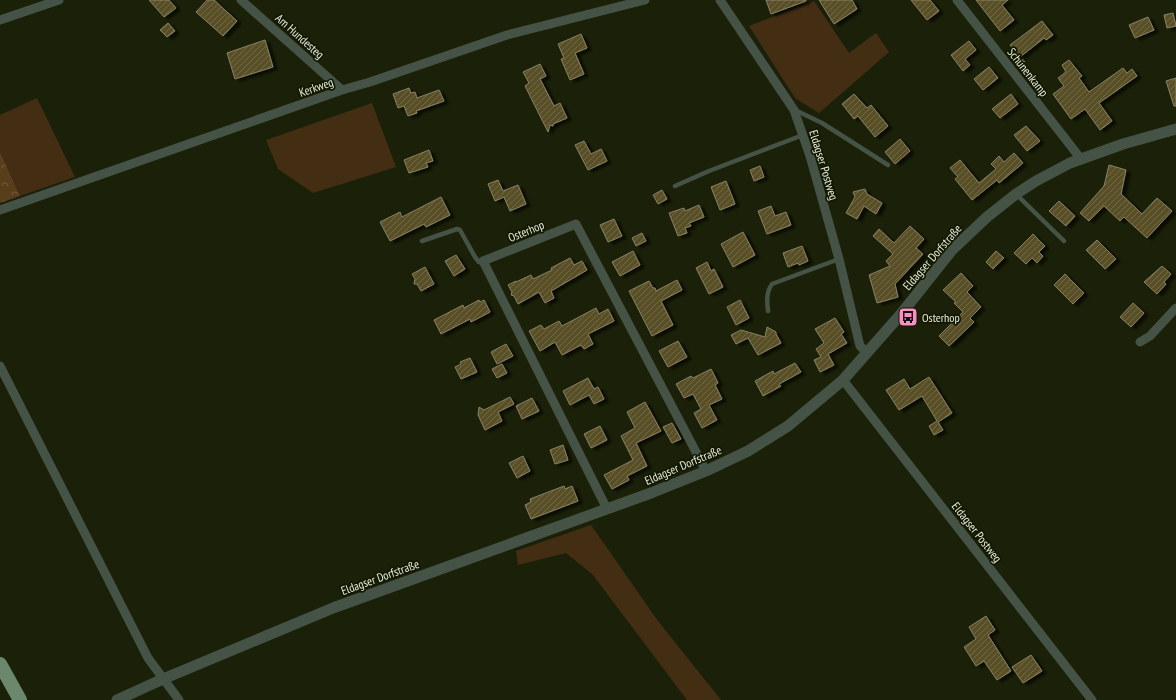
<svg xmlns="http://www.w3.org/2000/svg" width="1176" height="700" font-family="'PT Sans Narrow',sans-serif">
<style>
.grass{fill:#432e14}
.forest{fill:url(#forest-crowns)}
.building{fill:url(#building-hatch);stroke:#898265;filter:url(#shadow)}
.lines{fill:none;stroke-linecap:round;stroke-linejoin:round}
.service{stroke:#455346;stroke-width:4.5}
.minor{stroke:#455346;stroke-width:9}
.tertiary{stroke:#455346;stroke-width:11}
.primary{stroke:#6b886e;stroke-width:14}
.labels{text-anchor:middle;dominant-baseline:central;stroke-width:3.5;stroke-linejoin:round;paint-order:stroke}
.street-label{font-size:12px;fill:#e6ecdc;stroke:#121801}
.poi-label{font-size:12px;fill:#e6ecdc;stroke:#121801;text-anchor:start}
</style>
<defs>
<pattern id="forest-crowns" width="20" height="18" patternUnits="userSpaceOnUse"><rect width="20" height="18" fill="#593e1c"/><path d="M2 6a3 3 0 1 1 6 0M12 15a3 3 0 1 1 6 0" fill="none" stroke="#715a3c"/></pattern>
<pattern id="building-hatch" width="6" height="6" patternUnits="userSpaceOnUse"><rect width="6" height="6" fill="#594f25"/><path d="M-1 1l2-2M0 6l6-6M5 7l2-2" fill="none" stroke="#716844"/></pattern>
<filter id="shadow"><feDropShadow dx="4.5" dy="2.5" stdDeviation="1" flood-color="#0009"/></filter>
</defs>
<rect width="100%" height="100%" fill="#1b2108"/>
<path class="grass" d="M 814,1 L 849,53 L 876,33 L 889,52 L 819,113 L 795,98 L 749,26 Z
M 37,98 L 75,177 L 20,196 L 0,152 L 0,115 Z
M 372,103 L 396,167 L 313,193 L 278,169 L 266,140 Z
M 591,525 L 658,621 L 721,700 L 687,700 L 593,575 L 566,553 L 518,565 L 516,551 Z"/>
<path class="forest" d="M 0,152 L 20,196 L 0,203 Z"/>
<path class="building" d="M 149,0 L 169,0 L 176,8 L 164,17 Z
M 207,0 L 214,0 L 237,21 L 223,36 L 196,12 Z
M 766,0 L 806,0 L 806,1 L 771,14 Z
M 819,0 L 852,0 L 857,9 L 834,24 Z
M 911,0 L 930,0 L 939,11 L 927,20 Z
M 976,0 L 1008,0 L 1002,5 L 1014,20 L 1000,31 Z
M 1173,13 L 1176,26 L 1167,28 L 1164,15 Z
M 1148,17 L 1154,30 L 1135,38 L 1129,25 Z
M 1042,21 L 1053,35 L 1046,40 L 1044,38 L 1020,57 L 1010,45 Z
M 168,23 L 175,31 L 167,37 L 160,30 Z
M 581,34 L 587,48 L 575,53 L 584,74 L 570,80 L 561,59 L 564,58 L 558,44 Z
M 265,40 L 273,67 L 235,79 L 227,53 Z
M 969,41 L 976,50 L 965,59 L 970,65 L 963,71 L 951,55 Z
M 1069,60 L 1082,76 L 1079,78 L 1089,92 L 1123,68 L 1127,73 L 1132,69 L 1137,76 L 1099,103 L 1112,121 L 1100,130 L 1085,109 L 1071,119 L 1053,94 L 1064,86 L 1058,78 L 1066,72 L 1062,65 Z
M 540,64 L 546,76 L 540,79 L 554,106 L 560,103 L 567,118 L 553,124 L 553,126 L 550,125 L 548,132 L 525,86 L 529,83 L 523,72 Z
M 989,67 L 998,78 L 983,90 L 974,79 Z
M 1176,78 L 1176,106 L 1174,106 L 1166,81 Z
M 409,88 L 411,93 L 415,92 L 417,98 L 439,90 L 444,101 L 416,111 L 417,113 L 408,116 L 404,106 L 398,108 L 393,94 Z
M 854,94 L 867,108 L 871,105 L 888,126 L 875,137 L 858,116 L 854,119 L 842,104 Z
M 1011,94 L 1018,104 L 1000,118 L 992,109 Z
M 1026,126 L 1040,141 L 1027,151 L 1014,135 Z
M 900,139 L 910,151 L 895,164 L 885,152 Z
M 584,141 L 591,154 L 601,149 L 607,161 L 588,170 L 575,145 Z
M 429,150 L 433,161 L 426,163 L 428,167 L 409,173 L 404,160 Z
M 1014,153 L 1023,163 L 999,183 L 997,180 L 972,200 L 955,179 L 958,177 L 950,168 L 960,160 L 979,183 L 996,169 L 991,164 L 999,156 L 1004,162 Z
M 1109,165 L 1126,170 L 1121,194 L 1142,214 L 1157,198 L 1172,211 L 1147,238 L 1124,217 L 1120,221 L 1104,206 L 1089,221 L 1080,213 L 1104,186 Z
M 760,166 L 764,177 L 754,181 L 750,170 Z
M 498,180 L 503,191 L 518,185 L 526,204 L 510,211 L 504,197 L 495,201 L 488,184 Z
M 726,181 L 735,204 L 720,210 L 711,187 Z
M 865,189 L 867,194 L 882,203 L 876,214 L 864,206 L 857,219 L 846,213 L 855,197 L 853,192 Z
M 662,190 L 667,199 L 658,204 L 653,195 Z
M 441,197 L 450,215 L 426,227 L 424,224 L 390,241 L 380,222 L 400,212 L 402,217 Z
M 1059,201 L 1075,216 L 1066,226 L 1049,211 Z
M 699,205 L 704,217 L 689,223 L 691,226 L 685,228 L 687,233 L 678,236 L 669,213 L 684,208 L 685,211 Z
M 771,206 L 775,216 L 786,212 L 791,225 L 767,234 L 758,211 Z
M 614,219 L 622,236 L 608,242 L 600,225 Z
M 910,226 L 924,239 L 916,248 L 923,254 L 895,284 L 898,297 L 877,303 L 869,275 L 890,266 L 886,261 L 893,254 L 873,236 L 879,229 L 894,243 Z
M 743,232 L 755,255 L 733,267 L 721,244 Z
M 642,233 L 646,241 L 636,246 L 632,238 Z
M 1033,234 L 1045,246 L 1039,252 L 1043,256 L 1037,263 L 1032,258 L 1026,264 L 1014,253 Z
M 1097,240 L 1116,259 L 1105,269 L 1086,250 Z
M 802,246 L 808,261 L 799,265 L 798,263 L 788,267 L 783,253 Z
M 633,251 L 640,265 L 620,276 L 612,262 Z
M 996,251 L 1004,258 L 993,269 L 986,262 Z
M 456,255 L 465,269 L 454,276 L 445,261 Z
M 570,258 L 574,265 L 582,261 L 587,270 L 551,291 L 554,298 L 545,303 L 539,292 L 518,304 L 514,296 L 511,295 L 512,292 L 508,285 L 516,281 L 516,282 L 531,275 L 533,279 L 552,270 L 551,268 Z
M 707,262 L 711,271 L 714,269 L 723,287 L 709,294 L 696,268 Z
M 1162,266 L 1171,274 L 1164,282 L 1166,284 L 1157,294 L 1144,282 Z
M 425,267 L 434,284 L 421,291 L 417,284 L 414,284 L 415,279 L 412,274 Z
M 961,273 L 973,286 L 967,292 L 981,307 L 970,318 L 974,322 L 949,346 L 939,336 L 963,312 L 954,303 L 956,302 L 943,290 Z
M 1065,274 L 1084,293 L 1073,304 L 1054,285 Z
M 677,280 L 682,290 L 661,301 L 673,325 L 652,336 L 629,291 L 649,281 L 653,288 L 655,288 L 656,291 Z
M 479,300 L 480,302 L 484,300 L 490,312 L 471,322 L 470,319 L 441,334 L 434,320 L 463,305 L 464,308 Z
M 740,300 L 749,318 L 736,325 L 727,307 Z
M 1133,303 L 1144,313 L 1131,327 L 1120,317 Z
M 596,308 L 599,314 L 608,309 L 614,321 L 588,334 L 593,344 L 584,349 L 581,345 L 562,355 L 555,342 L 540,351 L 529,331 L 541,325 L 544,329 L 559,321 L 562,326 Z
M 835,318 L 844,332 L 841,334 L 847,343 L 828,354 L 834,365 L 820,372 L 814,360 L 821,357 L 816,349 L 824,343 L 815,329 Z
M 767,327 L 776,332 L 776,334 L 781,343 L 758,355 L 748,338 L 736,344 L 731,335 L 741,330 L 765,337 Z
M 678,341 L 687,357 L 668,367 L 659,351 Z
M 506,344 L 513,356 L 497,364 L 491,352 Z
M 470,358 L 477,372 L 461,379 L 455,367 L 461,364 L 460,362 Z
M 795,363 L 801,372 L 779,384 L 781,386 L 763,396 L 755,381 L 773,371 L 774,374 Z
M 502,364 L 507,373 L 497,378 L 492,369 Z
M 711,369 L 718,383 L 715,385 L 722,399 L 709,405 L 717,420 L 702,428 L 694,413 L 701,409 L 693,394 L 684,398 L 676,384 L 691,376 L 693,378 Z
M 929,377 L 952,413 L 938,422 L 943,430 L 934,435 L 929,426 L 937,421 L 922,396 L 899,410 L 886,390 L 904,379 L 910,389 Z
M 588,378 L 594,389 L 598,387 L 604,399 L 594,404 L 589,395 L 570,405 L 563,391 Z
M 510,397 L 514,404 L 498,412 L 502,421 L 485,430 L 478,415 L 479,407 L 484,410 Z
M 532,398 L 539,411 L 522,419 L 516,406 Z
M 645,402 L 661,431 L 636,443 L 647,466 L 627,476 L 629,480 L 612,489 L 604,475 L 633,460 L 621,436 L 635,428 L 627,412 Z
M 672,423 L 681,439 L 672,443 L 663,427 Z
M 600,426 L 607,440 L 591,448 L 584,434 Z
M 563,445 L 568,460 L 555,464 L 550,450 Z
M 523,456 L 530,471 L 517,478 L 509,463 Z
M 564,486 L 565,489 L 572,486 L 578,501 L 531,519 L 525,505 L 531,502 L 530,499 Z
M 986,616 L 995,630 L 988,635 L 1011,671 L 997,680 L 984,661 L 976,666 L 964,647 L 976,639 L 969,627 Z
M 1031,655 L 1042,671 L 1023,683 L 1012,667 Z"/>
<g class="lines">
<path class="service" d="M 795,110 L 822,123 L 888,165
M 675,186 L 709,171 L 803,135
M 1016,194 L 1064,241
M 422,241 L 457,229 L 460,230 L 475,257 L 479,262 L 483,261
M 768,311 C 767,302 766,292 772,284 L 839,259"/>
<path class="minor" d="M 241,0 L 342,90
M 720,0 L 794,110 L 810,156 L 839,259 L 860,346 L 868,353
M 957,0 L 1081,159
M 0,20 L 59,0
M 0,210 L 342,90 L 370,82 L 507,35 L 645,0
M 1140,342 L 1150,336 L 1176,308
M 0,366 L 148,658 L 179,700
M 843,380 L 1092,700
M 607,509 L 483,261 L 576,224 L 706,471"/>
<path class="tertiary" d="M 117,700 L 163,679 L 333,608 L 651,493 L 706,471 L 748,451 L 788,426 L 843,380 L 901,314 L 952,250 L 987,217 L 1016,194 L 1036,181 L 1070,163 L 1123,144 L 1176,129"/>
<path class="primary" d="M 0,664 L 20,700"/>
</g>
<defs>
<symbol id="bus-square" viewBox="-11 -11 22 22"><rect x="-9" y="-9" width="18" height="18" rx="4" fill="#fd8ec0" stroke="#121801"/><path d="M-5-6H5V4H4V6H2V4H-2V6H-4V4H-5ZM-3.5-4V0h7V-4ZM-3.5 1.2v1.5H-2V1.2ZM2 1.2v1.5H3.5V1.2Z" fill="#111"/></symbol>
</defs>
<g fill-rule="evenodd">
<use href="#bus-square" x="897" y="306" width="22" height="22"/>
</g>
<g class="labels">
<g class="street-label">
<text transform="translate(300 36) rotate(42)">Am Hundesteg</text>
<text transform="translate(1028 72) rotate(52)">Schünenkamp</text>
<text transform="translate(316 87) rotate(-19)">Kerkweg</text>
<text transform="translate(824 165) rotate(73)">Eldagser Postweg</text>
<text transform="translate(526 231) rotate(-22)">Osterhop</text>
<text transform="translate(932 257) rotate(-49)">Eldagser Dorfstraße</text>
<text transform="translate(683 465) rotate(-23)">Eldagser Dorfstraße</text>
<text transform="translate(977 532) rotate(52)">Eldagser Postweg</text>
<text transform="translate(380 577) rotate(-20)">Eldagser Dorfstraße</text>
</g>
<g class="poi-label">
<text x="922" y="317">Osterhop</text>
</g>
</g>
</svg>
